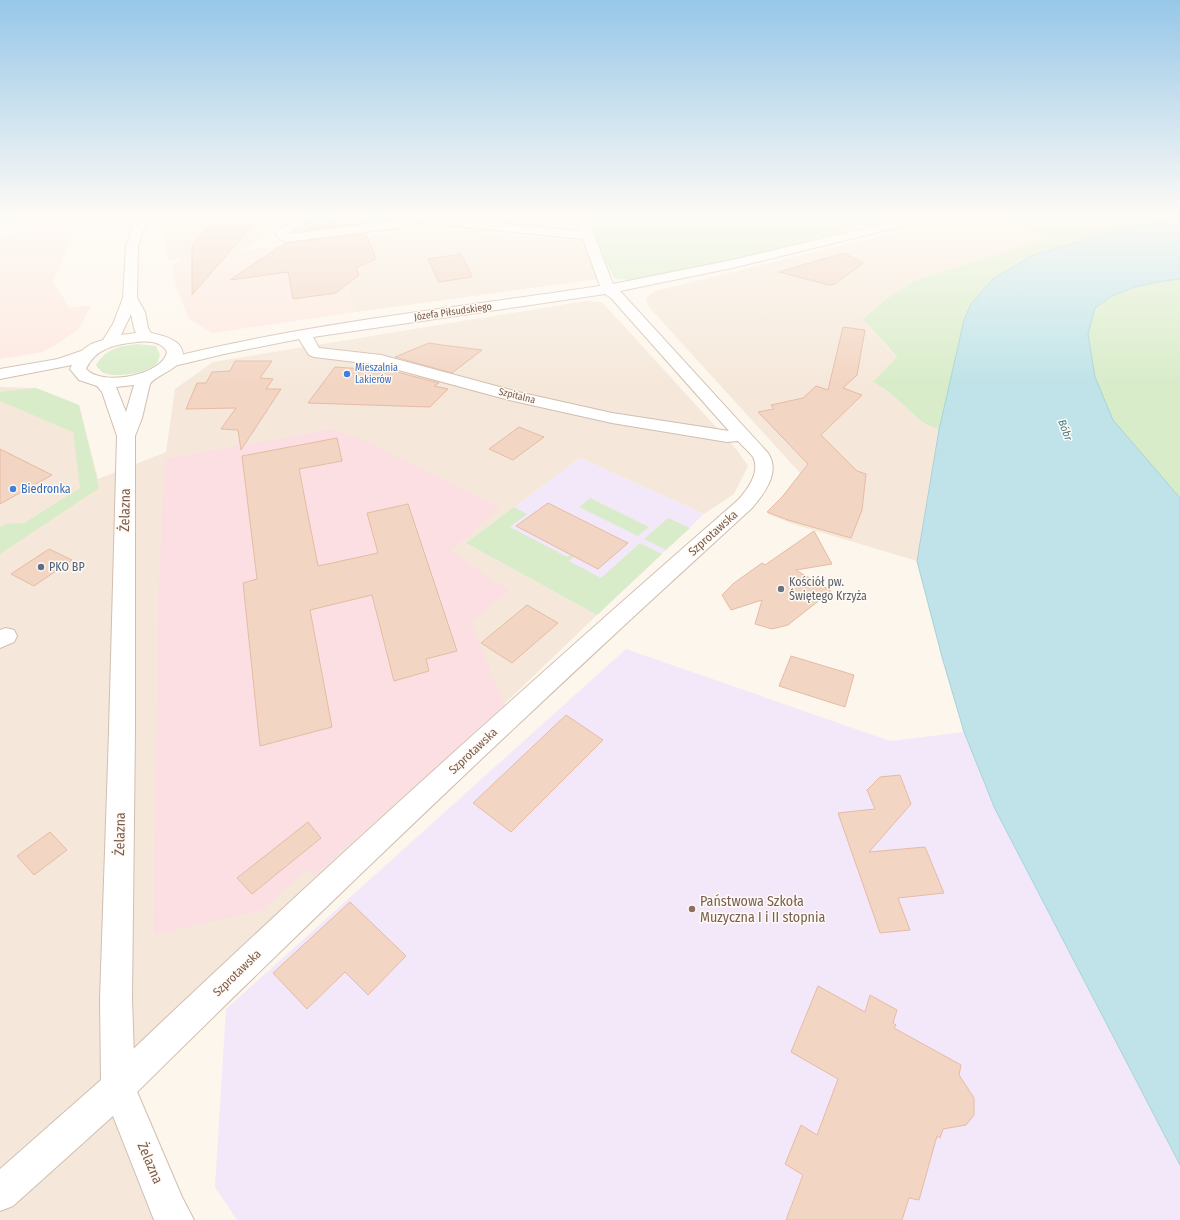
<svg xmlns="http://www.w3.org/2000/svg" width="1180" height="1220" font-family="'Fira Sans Condensed',sans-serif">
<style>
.residential{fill:#f5e8da}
.commercial{fill:#fde8e0}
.education{fill:#f3e8fa}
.medical{fill:#fbdfe3}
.green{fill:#d8ecc9}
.water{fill:#bfe3e8;stroke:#a5d3da}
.building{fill:#f3d5c3;stroke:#e6bba3}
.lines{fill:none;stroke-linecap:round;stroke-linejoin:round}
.minor-casing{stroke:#d1beb0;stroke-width:2}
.tertiary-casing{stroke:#d1beb0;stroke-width:2}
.minor{fill:#fff;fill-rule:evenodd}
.tertiary{fill:#fff;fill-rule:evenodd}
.shop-dot{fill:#3f7fe0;stroke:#fffaf3;stroke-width:1.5}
.service-dot{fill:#5c6f8a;stroke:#fffaf3;stroke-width:1.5}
.worship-dot{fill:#6b7280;stroke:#fffaf3;stroke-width:1.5}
.education-dot{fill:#8d6e63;stroke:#fffaf3;stroke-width:1.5}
.labels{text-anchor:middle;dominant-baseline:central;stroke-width:3;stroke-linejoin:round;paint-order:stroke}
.far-street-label{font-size:10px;fill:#7a5c4d;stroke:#fffaf3}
.far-shop-label{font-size:10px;fill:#366cbe;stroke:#fffaf3;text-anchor:start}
.far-water-label{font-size:11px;font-style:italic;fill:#437c86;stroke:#fffaf3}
.shop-label{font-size:12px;fill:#366cbe;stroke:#fffaf3;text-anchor:start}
.street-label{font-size:12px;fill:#7a5c4d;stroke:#fffaf3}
.service-label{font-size:12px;fill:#4e5e75;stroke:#fffaf3;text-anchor:start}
.worship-label{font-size:12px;fill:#5b616d;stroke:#fffaf3;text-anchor:start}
.near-street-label{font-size:14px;fill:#7a5c4d;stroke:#fffaf3}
.near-education-label{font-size:14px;fill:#785e54;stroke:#fffaf3;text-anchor:start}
</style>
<rect width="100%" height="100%" fill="#fdf6ec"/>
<path class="residential" d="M 171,214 L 295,214 L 240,251 L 167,260 L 165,232 Z
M 405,214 L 473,214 L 463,218 L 454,219 Z
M 968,214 L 991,214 L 1049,238 L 914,281 L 886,299 L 863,319 L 897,358 L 873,382 L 889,392 L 922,422 L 939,430 L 917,561 L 793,524 L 768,514 L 800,473 L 649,307 L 646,298 L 655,291 L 857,242 Z
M 431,227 L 582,241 L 597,279 L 356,312 L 334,239 Z
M 585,301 L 602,302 L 737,450 L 748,466 L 734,494 L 704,514 L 580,458 L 466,543 L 597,615 L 118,1075 L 178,1220 L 0,1220 L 0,387 L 36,388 L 79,405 L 98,479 L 166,452 L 175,389 L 213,362 Z"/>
<path class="commercial" d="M 81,217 L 53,282 L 70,308 L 91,305 L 79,329 L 54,346 L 42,352 L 0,359 L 0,237 L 19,231 Z
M 334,239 L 356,312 L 212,333 L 189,319 L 175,284 L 173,266 L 182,258 Z"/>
<path class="education" d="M 580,458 L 704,514 L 597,615 L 466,543 Z
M 626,649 L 890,741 L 964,732 L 995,809 L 1180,1165 L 1180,1220 L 237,1220 L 215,1187 L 226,1009 Z"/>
<path class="medical" d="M 333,429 L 362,440 L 500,507 L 451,551 L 509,591 L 471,622 L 505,705 L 314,876 L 307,869 L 262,910 L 154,935 L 158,604 L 165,459 Z"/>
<path class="green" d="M 0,214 L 31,214 L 0,225 Z
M 318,214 L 338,214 L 394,221 L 295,234 L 291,232 Z
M 588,214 L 910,214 C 840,232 769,251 698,267 C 675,272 636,284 614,278 L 605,260 Z
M 991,214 L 1180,214 L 1180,221 L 1123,228 L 1073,244 L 964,320 L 939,430 L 922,422 L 889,392 L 873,382 L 897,357 L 863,319 L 886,299 L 914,281 L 1049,238 Z
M 1180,279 L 1180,498 L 1113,420 L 1095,377 L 1088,334 L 1095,308 L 1112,296 L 1135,287 L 1163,281 Z
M 138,344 L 156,346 L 160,355 C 159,358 158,362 156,364 C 148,373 113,379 102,372 C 100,370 97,367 96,365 C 107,348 119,346 138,344 Z
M 36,388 L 79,405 L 99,488 L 0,554 L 0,527 L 6,524 L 24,523 L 80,488 L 73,432 L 0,401 L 0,392 Z
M 590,498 L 649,527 L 638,536 L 579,507 Z
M 514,507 L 527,514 L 510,527 L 567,557 L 570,555 L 574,557 L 569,561 L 601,578 L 640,543 L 662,554 L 597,615 L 466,543 Z
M 668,518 L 690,528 L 666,550 L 644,539 Z"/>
<path class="water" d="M 1171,221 L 1180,221 L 1180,279 L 1163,281 L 1135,287 L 1112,296 L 1095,308 L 1088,334 L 1095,377 L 1113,420 L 1180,498 L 1180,1165 L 995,809 L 964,732 L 942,657 L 917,561 L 939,430 L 964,320 L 971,304 L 993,279 L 1031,256 L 1123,228 Z"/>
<path class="building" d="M 340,214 L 358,214 L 362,223 L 305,230 L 320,221 L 339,224 Z
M 217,219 L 257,220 L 192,295 L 192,245 Z
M 366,234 L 376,259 L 356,268 L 359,275 L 336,293 L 293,299 L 288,272 L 230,280 L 285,243 Z
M 844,253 L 863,263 L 835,284 L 829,285 L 779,272 Z
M 461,254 L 472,277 L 439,282 L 428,259 Z
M 843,327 L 865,330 L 857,375 L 843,388 L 862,395 L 821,435 L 857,471 L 866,474 L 862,510 L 851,538 L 788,520 L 767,512 L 783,496 L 808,464 L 758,412 L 774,409 L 771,405 L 803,398 L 816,386 L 828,390 Z
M 429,343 L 442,345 L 482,350 L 452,373 L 395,357 Z
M 235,361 L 272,361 L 260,378 L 273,379 L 266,389 L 281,389 L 241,450 L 238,430 L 221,429 L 236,408 L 186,409 L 197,383 L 206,383 L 212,372 L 230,371 Z
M 374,366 L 439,383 L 434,386 L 448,389 L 430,407 L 308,403 L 335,367 L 365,369 Z
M 519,427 L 544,437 L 513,460 L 489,449 Z
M 337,438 L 342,461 L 299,469 L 318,566 L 378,553 L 367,513 L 408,504 L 457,651 L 426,659 L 429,671 L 394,681 L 372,595 L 310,610 L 332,727 L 260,746 L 243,583 L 257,579 L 242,456 Z
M 0,449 L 52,475 L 0,504 Z
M 548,503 L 628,543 L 598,569 L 516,526 Z
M 814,531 L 832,564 L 796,570 L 831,591 L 788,625 L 772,629 L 755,624 L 762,600 L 731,610 L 722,595 L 734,583 L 762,563 L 765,565 Z
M 49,549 L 72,560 L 34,586 L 11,574 Z
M 527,605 L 558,623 L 512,663 L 481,643 Z
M 791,656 L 854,675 L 845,707 L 779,686 Z
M 566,715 L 603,740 L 511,832 L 473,803 Z
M 900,775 L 911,804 L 869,852 L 925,847 L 944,893 L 898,898 L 910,930 L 880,933 L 838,813 L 875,809 L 867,790 L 880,777 Z
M 308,822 L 321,838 L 252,894 L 237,878 Z
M 50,832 L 67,850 L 34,875 L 17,856 Z
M 350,902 L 406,956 L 368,995 L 345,972 L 307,1009 L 273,973 Z
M 818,986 L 865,1012 L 870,995 L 897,1010 L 893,1023 L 896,1025 L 894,1028 L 961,1065 L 959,1075 L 974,1098 L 974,1115 L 966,1125 L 943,1129 L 940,1138 L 937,1136 L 919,1200 L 909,1198 L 902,1220 L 786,1220 L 803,1175 L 785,1164 L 801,1125 L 817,1135 L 838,1079 L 791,1052 Z"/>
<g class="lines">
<defs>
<path id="minor" d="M 304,214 L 317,214 L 289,234 L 398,220 L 402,221 L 404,224 L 402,227 L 398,228 L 287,242 L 283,241 L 275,234 L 277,231 Z
M 368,214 L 404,214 L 580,231 L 574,214 L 586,214 L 613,284 L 732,260 L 925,214 L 943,214 L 941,217 L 732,268 L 620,291 L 768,453 C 781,472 764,494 752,508 C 540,701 333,898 130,1099 L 118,1104 L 106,1099 L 101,1087 L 106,1075 C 312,878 524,687 738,500 C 747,490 761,472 753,457 C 749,451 742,446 738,441 L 727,442 L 612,423 L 509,400 L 380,365 L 314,357 L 309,355 L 299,339 L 224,354 L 170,367 L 164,365 L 162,362 L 164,359 C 308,323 454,308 600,286 L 583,239 L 374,218 L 370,217 ZM 605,294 L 611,298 L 729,431 L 612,413 L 518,392 L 381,355 L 319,348 L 313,337 Z
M 6,628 L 14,630 L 17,636 L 14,642 L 0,648 L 0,630 Z"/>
<path id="tertiary" d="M 136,214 L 148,214 L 138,247 L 137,298 L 145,312 L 148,328 L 151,333 C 161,335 174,338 180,346 C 193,366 157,373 150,384 L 142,418 L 135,436 L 135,732 L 132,999 L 135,1087 L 182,1197 L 194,1220 L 154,1220 L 113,1116 L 13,1206 L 0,1211 L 0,1169 L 101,1080 L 100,999 L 109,732 L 117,436 L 102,392 L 97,386 L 79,380 L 70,369 L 72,365 L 0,379 L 0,369 L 58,359 L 81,351 L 91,344 L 103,340 L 113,324 L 123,298 L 126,247 ZM 131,314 L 134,328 L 136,333 L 121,335 ZM 137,342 C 147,341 162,341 167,352 C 163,375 102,387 86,369 C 95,348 117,344 137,342 ZM 134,385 L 126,412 L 116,387 Z"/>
</defs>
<use href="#minor" class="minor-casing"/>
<use href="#tertiary" class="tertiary-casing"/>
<use href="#minor" class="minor"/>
<use href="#tertiary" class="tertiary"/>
</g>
<linearGradient id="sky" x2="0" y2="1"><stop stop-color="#97c7e8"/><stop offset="0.56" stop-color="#fefbf6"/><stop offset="1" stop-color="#fefbf6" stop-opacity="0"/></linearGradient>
<rect width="1180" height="384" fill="url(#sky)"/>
<g class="shop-dot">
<circle cx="347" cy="374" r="4"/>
<circle cx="13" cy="489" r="4"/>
</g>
<circle class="service-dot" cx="41" cy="567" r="4"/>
<circle class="worship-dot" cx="781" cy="589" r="4"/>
<circle class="education-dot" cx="692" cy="909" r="4"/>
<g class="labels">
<g class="far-street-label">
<text transform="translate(453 312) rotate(-8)">Józefa Piłsudskiego</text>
<text transform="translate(517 396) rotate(14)">Szpitalna</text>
</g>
<g class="far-shop-label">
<text x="355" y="368">Mieszalnia<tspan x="355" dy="12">Lakierów</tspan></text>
</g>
<g class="far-water-label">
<text transform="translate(1065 430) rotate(69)">Bóbr</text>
</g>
<g class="shop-label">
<text x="21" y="489">Biedronka</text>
</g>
<g class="street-label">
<text transform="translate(713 533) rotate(-42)">Szprotawska</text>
<text transform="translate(473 751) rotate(-43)">Szprotawska</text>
<text transform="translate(237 973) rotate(-44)">Szprotawska</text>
</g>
<g class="service-label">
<text x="49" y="567">PKO BP</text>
</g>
<g class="worship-label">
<text x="789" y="582">Kościół pw.<tspan x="789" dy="14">Świętego Krzyża</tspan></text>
</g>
<g class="near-street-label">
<text transform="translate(125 510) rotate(-89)">Żelazna</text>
<text transform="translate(120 834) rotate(-89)">Żelazna</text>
<text transform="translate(150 1163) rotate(67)">Żelazna</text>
</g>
<g class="near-education-label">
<text x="700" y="901">Państwowa Szkoła<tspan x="700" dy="16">Muzyczna I i II stopnia</tspan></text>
</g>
</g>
</svg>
